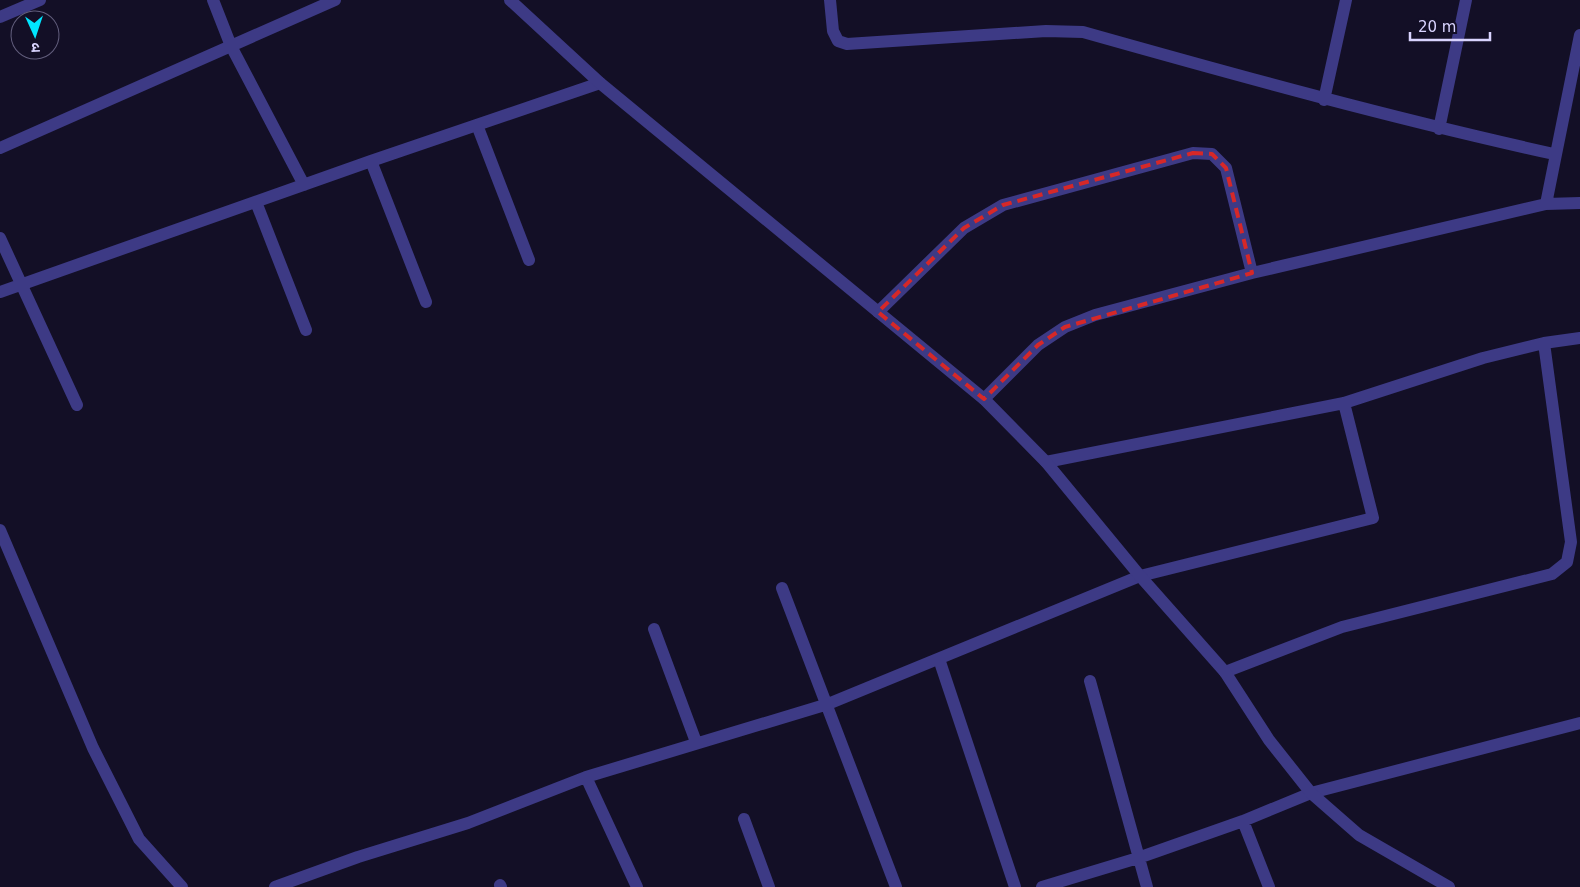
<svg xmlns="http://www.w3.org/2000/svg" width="1580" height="887" font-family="'DejaVu Sans','Noto Sans Devanagari',sans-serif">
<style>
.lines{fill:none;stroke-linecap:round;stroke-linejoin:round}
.minor{stroke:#3d3a85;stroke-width:12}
.tertiary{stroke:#3d3a85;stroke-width:12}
.marked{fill:none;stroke:#d62828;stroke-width:4;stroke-dasharray:10 6;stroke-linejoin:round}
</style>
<rect width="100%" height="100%" fill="#130f26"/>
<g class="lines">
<path class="minor" d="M 213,0 L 231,46 L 304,185
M 830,0 L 833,31 L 838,41 L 847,44 L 1046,31 L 1083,32 C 1239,76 1395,119 1554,154
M 0,17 L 40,0
M 1324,100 L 1346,0
M 477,125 L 529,260
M 1439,129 L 1466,0
M 0,148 L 335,0
M 371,161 L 426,302
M 256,202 L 306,330
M 1546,204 L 1580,35
M 0,238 L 77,405
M 0,292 L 371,161 L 600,83
M 878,312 L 964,228 L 1003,205 L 1193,153 L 1212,154 L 1226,168 L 1252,273
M 984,399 L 1038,345 L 1065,327 L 1095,315 L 1252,273 L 1546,204 L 1580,203
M 1046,462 L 1344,403 L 1483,358 L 1544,343 L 1580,338
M 0,530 L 93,748 L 139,839 L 182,887
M 782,588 L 896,887
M 654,629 L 696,742
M 939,659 L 1015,887
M 1225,672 L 1342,627 L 1552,574 L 1567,562 L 1571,542 L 1544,343
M 1090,681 L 1147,887
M 586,777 L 637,887
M 744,819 L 769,887
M 1243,821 L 1269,887
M 500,885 L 501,887
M 275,887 L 358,857 L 468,823 L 586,777 L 828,704 L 1140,576 L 1373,518 L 1344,403
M 1042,887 L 1138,858 L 1243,821 L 1311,793 L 1580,723"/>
<path class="tertiary" d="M 510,0 L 600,83 L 984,399 L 1046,462 L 1140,576 L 1225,672 L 1269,740 L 1311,793 L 1359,835 L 1449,887"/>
</g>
<path class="marked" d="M 1193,153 L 1212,154 L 1226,168 L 1252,273 L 1065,327 L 1038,345 L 984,399 L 878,312 L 964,228 L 1003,205 Z"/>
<g transform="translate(35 35) rotate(177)"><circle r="24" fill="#130f26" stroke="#625e7d"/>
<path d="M0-4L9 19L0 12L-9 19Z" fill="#00e5ff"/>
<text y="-8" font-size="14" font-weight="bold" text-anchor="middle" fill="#d9d4ff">उ</text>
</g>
<path d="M1410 32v8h80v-8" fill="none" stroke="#d9d4ff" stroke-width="2.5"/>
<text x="1418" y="32" font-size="15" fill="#d9d4ff" stroke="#130f26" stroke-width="4" paint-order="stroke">20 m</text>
</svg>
